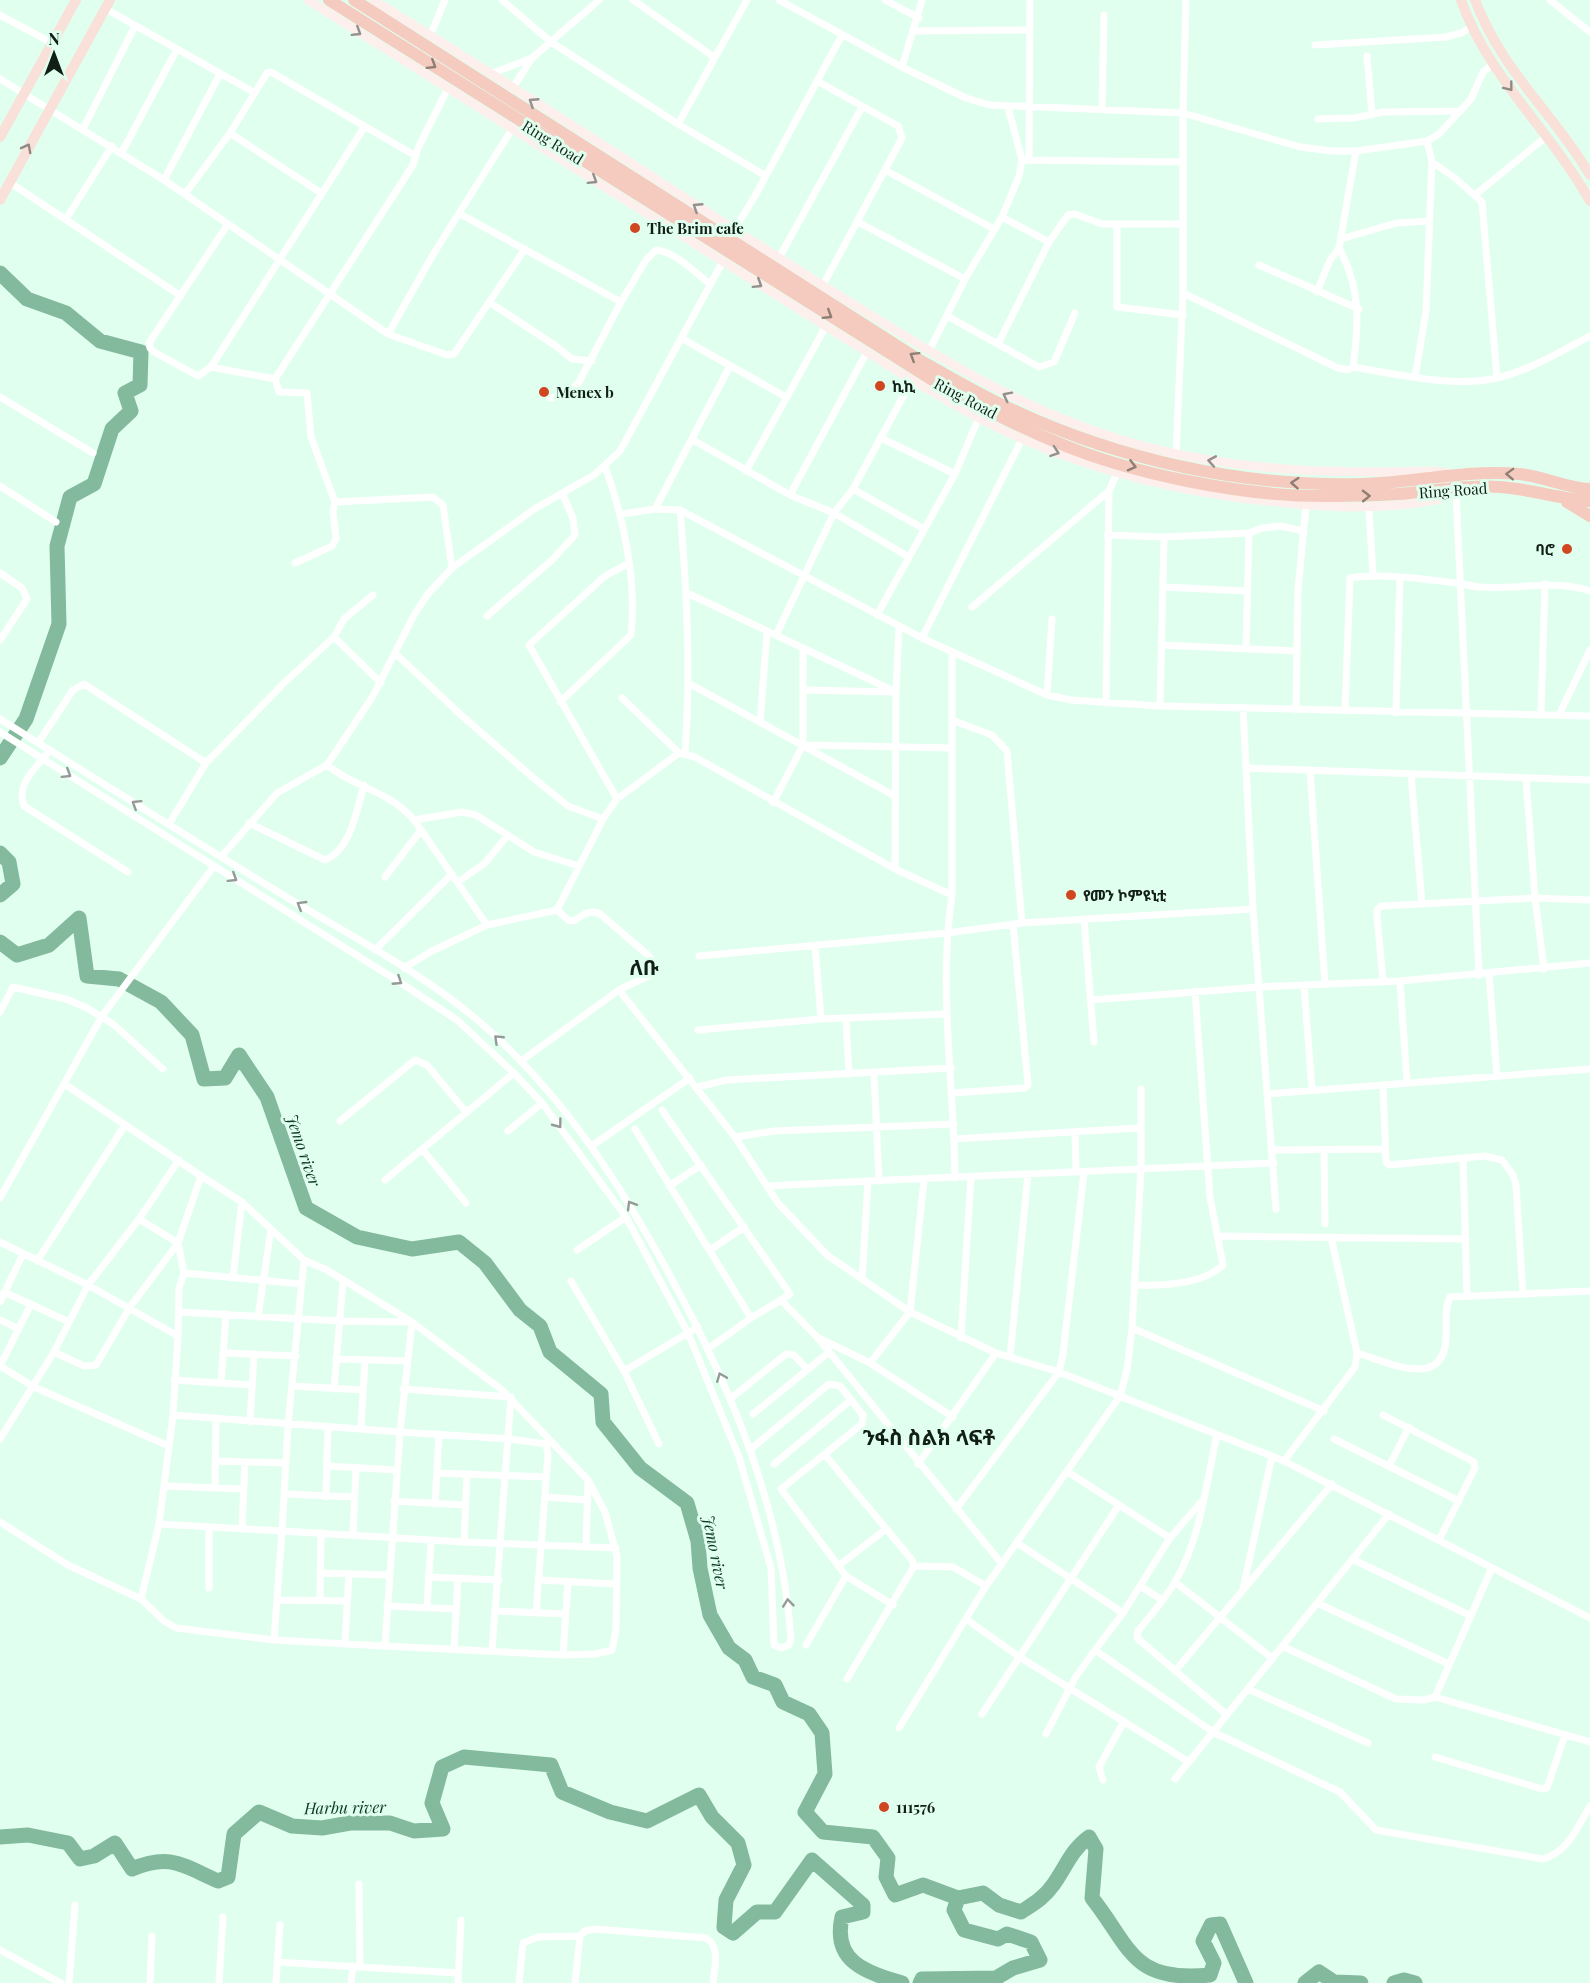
<svg xmlns="http://www.w3.org/2000/svg" width="1590" height="1983" font-family="'Playfair Display','Noto Sans Ethiopic',serif">
<style>
.lines{fill:none;stroke-linecap:round;stroke-linejoin:round}
.river{stroke:#83b99d;stroke-width:15}
.street{stroke:#fff;stroke-width:7}
.secondary{stroke:#fcefec;stroke-width:9}
.primary{stroke:#f9e0d9;stroke-width:10}
.highway{stroke:#f5cbc0;stroke-width:12}
.oneway{stroke:#92918d}
.oneway2{stroke:#8e7e74}
.oneway3{stroke:#918982}
.oneway4{stroke:#949a97}
.poi-dot{fill:#cf4620;stroke:#e1ffee;stroke-width:2}
.labels{text-anchor:middle;dominant-baseline:central;stroke-width:6;stroke-linejoin:round;paint-order:stroke}
.street-label{font-size:15px;fill:#111f18;stroke:#e1ffee}
.poi-label{font-size:15px;font-weight:bold;fill:#111f18;stroke:#e1ffee;text-anchor:start}
.water-label{font-size:16px;font-style:italic;fill:#0a3725;stroke:#e1ffee}
.district-label{font-size:21px;font-weight:bold;fill:#111f18;stroke:#e1ffee}
</style>
<rect width="100%" height="100%" fill="#e1ffee"/>
<g class="lines">
<path class="river" d="M 0,273 L 27,299 L 66,313 L 100,341 L 141,352 L 140,385 L 125,393 L 131,411 L 112,429 L 94,484 L 70,497 L 57,546 L 59,624 L 26,719 L 0,758
M 0,853 L 9,862 L 13,884 L 0,895
M 0,942 L 17,955 L 49,945 L 79,918 L 87,976 L 119,979 L 161,1002 L 192,1035 L 204,1079 L 225,1078 L 239,1055 L 267,1097 L 306,1208 L 357,1237 L 412,1249 L 459,1242 L 485,1263 L 520,1310 L 540,1326 L 550,1352 L 601,1394 L 603,1422 L 640,1468 L 687,1503 L 698,1541 L 700,1568 L 710,1615 L 729,1648 L 745,1660 L 753,1677 L 775,1685 L 783,1702 L 809,1714 L 822,1733 L 825,1774 L 805,1812 L 823,1832 L 873,1837 L 888,1858 L 886,1877 L 895,1895 L 923,1885 L 958,1898 L 983,1893 L 999,1905 L 1021,1912 C 1033,1904 1044,1898 1053,1885 C 1066,1867 1071,1850 1089,1837 L 1096,1849 L 1092,1898 C 1131,1947 1131,1983 1210,1975 L 1214,1963 L 1203,1941 L 1211,1925 L 1220,1924 L 1246,1983
M 0,1837 L 28,1835 L 68,1843 L 80,1859 L 94,1856 L 115,1843 L 132,1869 C 170,1853 182,1865 218,1881 L 228,1877 L 234,1834 L 259,1812 L 292,1826 L 322,1828 L 350,1823 L 390,1823 L 414,1831 L 443,1829 L 432,1803 L 442,1767 L 464,1757 L 551,1765 L 562,1792 L 610,1812 L 647,1821 L 699,1795 L 712,1817 L 738,1843 L 744,1865 L 726,1900 L 724,1927 L 733,1933 L 757,1912 L 775,1912 L 812,1860 L 863,1905 L 863,1912 L 842,1917 C 832,1962 866,1972 902,1983
M 920,1983 L 922,1979 L 996,1978 L 1013,1968 L 1040,1960 L 1031,1942 L 1007,1934 L 998,1939 L 964,1930 L 954,1910 L 958,1898
M 1305,1983 L 1319,1972 L 1334,1982 L 1361,1983
M 1394,1983 L 1404,1980 L 1415,1983"/>
<path class="street" d="M 502,0 L 551,42 L 678,124 L 766,176
M 633,0 L 714,57
M 779,0 L 902,67 L 966,98 L 990,105 L 1183,113 L 1300,147 L 1332,151 L 1356,151 L 1427,141 L 1439,134 L 1471,99 L 1483,72 L 1492,65
M 885,0 L 919,18
M 1550,0 L 1590,32
M 106,9 L 255,93
M 0,15 L 52,43
M 915,31 L 1030,30
M 430,36 L 445,0
M 1315,45 L 1446,37 L 1461,33 L 1471,27
M 1367,56 L 1372,115
M 902,67 L 922,0
M 490,74 L 532,58
M 0,79 L 164,180 L 388,334 L 447,355 L 454,354 L 525,249
M 817,81 L 898,126 L 902,138 L 823,285
M 512,89 L 532,58 L 599,0
M 1102,109 L 1104,15
M 1318,119 L 1354,118 L 1383,112 L 1461,111
M 678,124 L 747,0
M 83,129 L 135,26
M 230,133 L 321,193
M 122,152 L 177,49
M 1022,160 L 1183,162
M 1029,160 L 1030,0
M 1432,162 L 1455,178 L 1482,202 L 1497,378
M 885,170 L 994,229
M 164,180 L 220,74
M 9,182 L 181,296
M 185,194 L 230,133 L 267,73 L 271,72 L 416,156
M 1475,195 L 1547,136
M 460,214 L 621,302
M 1002,217 L 1049,242
M 66,219 L 112,146
M 858,222 L 965,279
M 228,224 L 149,343 L 150,348 L 154,352 L 198,376 L 211,367 L 365,126
M 1117,224 L 1117,307 L 1183,315
M 734,230 L 755,196 L 842,35
M 1341,239 L 1396,223 L 1429,221
M 779,258 L 862,107
M 1259,265 L 1359,309
M 1317,292 L 1330,260 L 1339,248 L 1356,151
M 1183,293 L 1338,368 L 1348,370 L 1353,367 C 1359,322 1361,289 1339,248
M 489,302 L 556,346 L 572,359 L 592,361
M 947,316 L 1039,367 L 1054,362 L 1075,313
M 388,334 L 434,253 L 512,129
M 681,338 L 786,397
M 998,344 L 1049,242 L 1068,215 L 1075,214 L 1102,224 L 1183,224
M 929,351 L 965,279 L 1002,217 L 1019,176 L 1022,160 L 1008,107
M 211,367 L 275,379
M 1353,367 C 1396,374 1454,388 1497,378 C 1530,370 1560,352 1590,336
M 1415,377 L 1426,311 L 1432,162 L 1427,141
M 0,397 L 93,453
M 550,398 L 566,395 L 579,382 L 621,302 L 646,260 L 656,250 C 676,252 694,272 710,284
M 881,438 L 955,474
M 693,440 L 790,495 L 834,513 L 909,557
M 1176,455 L 1183,293 L 1183,113 L 1186,0
M 746,471 L 826,326
M 0,486 L 56,522
M 853,489 L 924,529
M 1456,493 L 1479,975
M 790,495 L 867,352
M 335,502 L 311,437 L 307,393 L 279,392 L 275,379 L 413,165 L 418,148 L 448,88
M 1369,508 L 1373,575
M 655,509 L 730,366
M 680,510 C 687,592 691,671 685,753
M 622,514 L 655,509 L 680,510 L 922,638 L 1047,695 L 1071,700 L 1160,706 L 1590,716
M 1107,535 L 1164,537 L 1249,533 L 1262,528 L 1280,526 L 1304,531
M 295,563 L 332,546 L 336,539 L 333,511 L 335,502 L 433,497 L 443,505 L 452,568
M 0,573 L 22,588 L 27,599 L 0,640
M 1164,587 L 1247,591
M 687,593 L 896,692
M 972,607 L 1109,491
M 877,615 L 955,474 L 979,417
M 487,616 L 552,560 L 575,535 L 573,518 L 562,493
M 776,635 L 834,513 L 853,489 L 912,380
M 334,637 L 381,683
M 922,638 L 1022,439
M 1162,645 L 1297,651
M 1246,649 L 1249,533
M 952,652 L 952,895 C 938,988 954,1084 955,1178
M 395,653 L 461,715 L 537,781 L 568,806 L 603,819
M 690,684 L 895,796
M 803,690 L 893,692
M 1047,695 L 1052,619
M 622,698 L 679,753
M 560,702 L 631,635 C 637,577 624,520 605,466
M 1106,703 L 1109,491 L 1117,473
M 1160,706 L 1164,537
M 1243,707 L 1253,909 L 1276,1209
M 1296,710 L 1298,590 L 1306,505
M 1345,711 L 1350,578 C 1382,573 1423,579 1456,583 C 1464,583 1471,587 1479,587 C 1517,590 1552,579 1590,591
M 1396,713 L 1400,579
M 1541,714 L 1545,584
M 1559,715 L 1590,650
M 0,719 C 96,779 191,839 288,898 C 356,939 432,978 491,1032 C 567,1101 619,1183 668,1272 C 731,1387 782,1508 791,1639 L 789,1645 L 781,1648 L 774,1645 L 771,1568 L 739,1457 L 688,1333 L 626,1217 L 542,1103 L 514,1073 L 457,1020 L 401,983 L 0,732
M 952,720 L 992,735 L 1007,751 L 1022,923
M 760,722 L 767,632
M 38,743 L 73,690 L 84,684 L 206,763
M 805,745 L 952,748
M 50,750 C 37,768 15,783 24,806 L 128,872
M 327,765 C 356,789 387,789 414,820 L 487,925
M 1246,768 L 1590,780
M 1310,770 L 1325,984
M 1411,774 L 1422,904
M 1526,778 L 1535,898 L 1544,969
M 617,799 L 529,645 L 605,576 L 629,563
M 773,803 L 803,745 L 803,650
M 414,820 L 462,812 L 476,815 L 534,852 L 579,866
M 249,823 L 325,860 C 351,850 357,809 364,785
M 169,824 L 206,763 L 284,683 L 334,637 L 344,619 L 373,595
M 221,857 L 277,793 L 327,765 L 373,696 L 414,615 L 427,595 L 452,568 L 536,508 L 594,475 L 620,451 L 722,263
M 895,869 L 896,692 L 899,627
M 385,877 L 421,830
M 458,882 L 485,863 L 508,835
M 557,910 L 568,920 L 574,921 C 582,915 589,910 599,913 L 649,956 L 653,962 L 652,974 L 619,990
M 1084,919 L 1094,1042
M 815,946 L 821,1019
M 375,950 L 452,874
M 699,956 L 947,933 L 1022,923 L 1253,909
M 404,968 L 432,951 L 487,925 L 557,910 L 603,819 L 617,799 L 679,753 L 695,757 L 895,869 L 952,895
M 1489,973 L 1497,1077
M 1383,981 L 1377,917 L 1377,910 L 1381,906 L 1535,898 L 1590,900
M 1400,981 L 1407,1083
M 1304,986 L 1312,1089
M 1091,1000 L 1260,987 L 1400,981 L 1590,963
M 0,1012 L 13,987 L 66,999 L 87,1008 L 113,1024 L 163,1069
M 846,1020 L 849,1074
M 698,1030 L 821,1019 L 947,1014
M 521,1061 L 619,990 L 735,1137 L 778,1203 L 827,1255 L 910,1312 L 996,1353 L 1059,1372 L 1284,1461 L 1590,1618
M 874,1073 L 879,1181
M 66,1085 L 201,1176
M 1383,1085 L 1386,1162 L 1389,1165 L 1485,1156 L 1502,1160 L 1513,1175 L 1516,1185 L 1523,1294
M 697,1087 L 727,1080 L 951,1068
M 952,1093 L 1025,1088 L 1028,1085 L 1013,924
M 1267,1094 L 1590,1069
M 662,1110 L 790,1294 L 781,1300 L 817,1337 L 1002,1564
M 340,1121 L 415,1060 L 427,1065 L 466,1112
M 635,1129 L 751,1318 L 781,1300
M 508,1131 L 542,1103
M 1075,1131 L 1076,1172
M 735,1137 L 774,1131 L 954,1124
M 955,1139 L 1139,1128
M 593,1145 L 690,1078
M 422,1149 L 466,1203
M 1273,1150 L 1385,1149
M 1324,1150 L 1325,1224
M 1463,1159 L 1467,1295
M 385,1180 L 514,1073
M 924,1180 L 910,1312 L 870,1363 L 953,1417
M 669,1186 L 701,1165
M 767,1186 L 868,1181
M 0,1198 L 102,1016 L 214,866
M 1218,1236 L 1466,1239
M 0,1242 L 88,1285 L 178,1336 L 173,1415 L 400,1432 L 412,1322 L 327,1270 L 304,1260 L 242,1202 L 201,1176 L 178,1243 L 184,1273 L 179,1288 L 178,1336
M 577,1250 L 626,1217
M 710,1250 L 744,1227
M 304,1260 L 288,1425 L 282,1531 L 464,1542 L 616,1548
M 37,1261 L 125,1125
M 184,1273 L 301,1284
M 233,1277 L 242,1202
M 862,1279 L 868,1181 L 1274,1163
M 571,1281 L 624,1371 L 659,1444
M 1134,1285 C 1161,1286 1202,1285 1223,1265 L 1210,1197 L 1195,991
M 4,1292 L 67,1321
M 0,1302 L 23,1254
M 179,1312 L 339,1321 L 412,1322 L 502,1390 L 588,1480 L 605,1512 L 617,1556 L 616,1630 L 612,1650 L 595,1654 L 563,1655 L 385,1646
M 258,1317 L 271,1229
M 0,1320 L 19,1329
M 1132,1328 L 1324,1411
M 819,1338 L 870,1363
M 961,1338 L 971,1177
M 709,1348 L 751,1318
M 54,1352 L 84,1366 L 96,1365 L 130,1307 L 178,1243 L 139,1219
M 224,1353 L 296,1356
M 1357,1353 C 1388,1362 1444,1391 1446,1338 C 1447,1326 1444,1308 1450,1297 L 1590,1291
M 1010,1357 L 1028,1174
M 336,1359 L 406,1361
M 0,1366 L 34,1387 L 169,1446
M 0,1366 L 31,1304
M 624,1371 L 698,1327
M 174,1380 L 252,1385
M 221,1383 L 226,1314
M 293,1386 L 363,1390
M 334,1389 L 343,1281
M 403,1389 L 511,1397 L 492,1651
M 730,1399 L 786,1354 L 794,1355 L 807,1369
M 753,1414 L 828,1353
M 173,1415 L 159,1524 L 282,1531 L 274,1640 L 385,1646 L 400,1432 L 510,1439 L 546,1444 L 548,1455 L 536,1613
M 1383,1415 L 1474,1462 L 1475,1468 L 1439,1540
M 250,1422 L 254,1354
M 361,1429 L 365,1360
M 1217,1435 C 1206,1483 1201,1538 1175,1582 C 1165,1599 1151,1615 1138,1631 L 1137,1638 L 1227,1715
M 0,1439 L 54,1352 L 88,1285 L 139,1219 L 179,1160
M 1334,1439 L 1459,1501
M 751,1449 L 829,1384 L 840,1386 L 863,1415 L 862,1424 L 781,1489 L 846,1576 L 893,1605
M 825,1455 L 912,1560 L 914,1566 L 847,1679
M 216,1461 L 286,1463
M 1284,1461 L 1355,1367 L 1357,1353 L 1331,1237
M 774,1464 L 851,1400
M 918,1464 L 996,1353
M 327,1466 L 397,1470
M 1389,1466 L 1409,1427
M 1068,1472 L 1170,1538
M 437,1473 L 546,1477
M 165,1486 L 243,1489
M 215,1488 L 216,1419
M 284,1494 L 355,1497
M 326,1497 L 328,1427
M 545,1497 L 588,1500
M 394,1501 L 465,1505
M 1202,1501 L 1170,1538 L 1123,1613 L 1095,1650 L 1213,1732 L 1340,1792 L 1376,1830 L 1543,1859 C 1569,1851 1576,1829 1590,1806
M 435,1504 L 439,1434
M 956,1509 L 1059,1372 L 1063,1354 L 1084,1172
M 0,1522 L 68,1565 L 141,1599 L 159,1524
M 242,1529 L 245,1462
M 353,1535 L 356,1468
M 464,1542 L 467,1474
M 1017,1543 L 1123,1613
M 586,1547 L 588,1480
M 1352,1559 L 1471,1616
M 838,1566 L 886,1529
M 914,1566 L 953,1567 L 986,1586
M 320,1573 L 389,1575
M 428,1577 L 499,1580
M 538,1580 L 615,1584
M 1175,1582 L 1272,1658
M 1140,1586 L 1162,1600
M 209,1588 L 209,1527
M 1243,1589 L 1272,1456
M 141,1599 L 164,1621 L 176,1628 L 274,1640
M 277,1600 L 347,1601
M 320,1600 L 321,1533
M 1317,1603 L 1449,1664
M 387,1606 L 456,1609
M 427,1607 L 431,1541
M 496,1611 L 566,1614
M 966,1619 L 1021,1658 L 1189,1762
M 345,1643 L 349,1574
M 806,1645 L 846,1576
M 1282,1646 L 1396,1699 L 1424,1700 L 1435,1697 L 1590,1742
M 454,1649 L 458,1578
M 563,1655 L 568,1582
M 1175,1671 L 1332,1484
M 1248,1689 L 1368,1743
M 1435,1697 L 1491,1570
M 982,1714 L 1119,1505
M 899,1728 L 986,1586 L 1120,1396 L 1127,1370 L 1132,1328 L 1141,1169 L 1141,1089
M 1046,1734 L 1075,1678 L 1095,1650
M 1435,1757 L 1542,1789 L 1547,1788 L 1565,1735
M 1175,1779 L 1389,1514
M 1103,1780 L 1099,1767 L 1124,1721
M 359,1884 L 360,1967
M 0,1950 L 61,1983
M 277,1962 L 458,1973
M 69,1983 L 75,1905
M 150,1983 L 152,1936
M 219,1983 L 223,1917
M 276,1983 L 280,1925
M 351,1983 L 353,1966
M 458,1983 L 461,1920
M 519,1983 L 523,1943 L 538,1937 L 580,1936
M 575,1983 L 580,1936 L 585,1931 L 595,1929 L 706,1938 C 721,1946 714,1969 713,1983"/>
<path class="secondary" d="M 308,0 L 905,376 C 944,398 983,423 1025,440 C 1128,484 1236,503 1348,507 C 1373,507 1440,505 1459,491
M 373,0 C 524,92 672,191 822,285 C 917,343 1005,403 1112,437 C 1220,471 1325,474 1437,471 L 1450,474"/>
<path class="primary" d="M 1461,0 C 1488,77 1551,131 1590,201
M 1475,0 C 1503,73 1552,111 1590,175
M 0,137 L 76,0
M 0,200 L 110,0"/>
<path class="highway" d="M 329,0 L 934,381 C 974,403 1014,425 1056,442 C 1131,474 1242,496 1323,496 C 1352,496 1381,496 1410,493 C 1440,490 1470,485 1500,487 C 1531,489 1559,499 1590,501
M 354,0 L 921,361 C 952,378 982,396 1013,410 C 1120,460 1243,487 1361,484 C 1413,483 1467,469 1519,474 C 1543,476 1566,488 1590,489
M 1567,502 L 1590,516"/>
</g>
<defs><path id="oneway-chevron" d="M-2-3.5L2.5 0L-2 3.5" fill="none" stroke-width="1.6" stroke-linecap="round" stroke-linejoin="round" transform="scale(1.5)"/></defs>
<g class="oneway">
<use href="#oneway-chevron" transform="translate(357 32) rotate(32)"/>
<use href="#oneway-chevron" transform="translate(533 102) rotate(-147)"/>
<use href="#oneway-chevron" transform="translate(593 180) rotate(32)"/>
<use href="#oneway-chevron" transform="translate(697 207) rotate(-147)"/>
<use href="#oneway-chevron" transform="translate(758 284) rotate(32)"/>
<use href="#oneway-chevron" transform="translate(1007 396) rotate(-153)"/>
<use href="#oneway-chevron" transform="translate(1055 452) rotate(19)"/>
<use href="#oneway-chevron" transform="translate(1212 461) rotate(-170)"/>
</g>
<g class="oneway2">
<use href="#oneway-chevron" transform="translate(432 65) rotate(32)"/>
<use href="#oneway-chevron" transform="translate(828 315) rotate(32)"/>
<use href="#oneway-chevron" transform="translate(914 356) rotate(-148)"/>
<use href="#oneway-chevron" transform="translate(1132 466) rotate(14)"/>
<use href="#oneway-chevron" transform="translate(1510 474) rotate(-178)"/>
<use href="#oneway-chevron" transform="translate(1295 483) rotate(-176)"/>
<use href="#oneway-chevron" transform="translate(1366 496) rotate(-1)"/>
</g>
<g class="oneway3">
<use href="#oneway-chevron" transform="translate(1509 87) rotate(52)"/>
<use href="#oneway-chevron" transform="translate(27 148) rotate(-62)"/>
</g>
<g class="oneway4">
<use href="#oneway-chevron" transform="translate(67 774) rotate(32)"/>
<use href="#oneway-chevron" transform="translate(136 804) rotate(-148)"/>
<use href="#oneway-chevron" transform="translate(233 878) rotate(32)"/>
<use href="#oneway-chevron" transform="translate(301 905) rotate(-149)"/>
<use href="#oneway-chevron" transform="translate(398 981) rotate(33)"/>
<use href="#oneway-chevron" transform="translate(498 1039) rotate(-136)"/>
<use href="#oneway-chevron" transform="translate(558 1124) rotate(53)"/>
<use href="#oneway-chevron" transform="translate(631 1205) rotate(-121)"/>
<use href="#oneway-chevron" transform="translate(721 1377) rotate(-112)"/>
<use href="#oneway-chevron" transform="translate(788 1603) rotate(-96)"/>
</g>
<g class="poi-dot">
<circle cx="635" cy="228" r="6"/>
<circle cx="880" cy="386" r="6"/>
<circle cx="544" cy="392" r="6"/>
<circle cx="1567" cy="549" r="6"/>
<circle cx="1071" cy="895" r="6"/>
<circle cx="884" cy="1807" r="6"/>
</g>
<g class="labels">
<g class="street-label">
<text transform="translate(553 142) rotate(32)">Ring Road</text>
<text transform="translate(966 398) rotate(28)">Ring Road</text>
<text transform="translate(1453 490) rotate(-4)">Ring Road</text>
</g>
<g class="poi-label">
<text x="647" y="228">The Brim cafe</text>
<text x="892" y="386">ኪኪ</text>
<text x="556" y="392">Menex b</text>
<text x="1555" y="549" text-anchor="end">ባሮ</text>
<text x="1083" y="895">የመን ኮምዩኒቲ</text>
<text x="896" y="1807">111576</text>
</g>
<g class="water-label">
<text transform="translate(304 1150) rotate(71)">Jemo river</text>
<text transform="translate(716 1552) rotate(79)">Jemo river</text>
<text transform="translate(345 1807) rotate(-1)">Harbu river</text>
</g>
<g class="district-label">
<text x="644" y="966">ለቡ</text>
<text x="929" y="1436">ንፋስ ስልክ ላፍቶ</text>
</g>
</g>
<g transform="translate(54 54)" stroke="#e1ffee" stroke-width="4.5" paint-order="stroke">
<path d="M0-4.5L10 22L0 15L-10 22Z" fill="#111f18"/>
<text y="-9" font-size="16" font-weight="bold" text-anchor="middle" fill="#111f18">N</text>
</g>
</svg>
